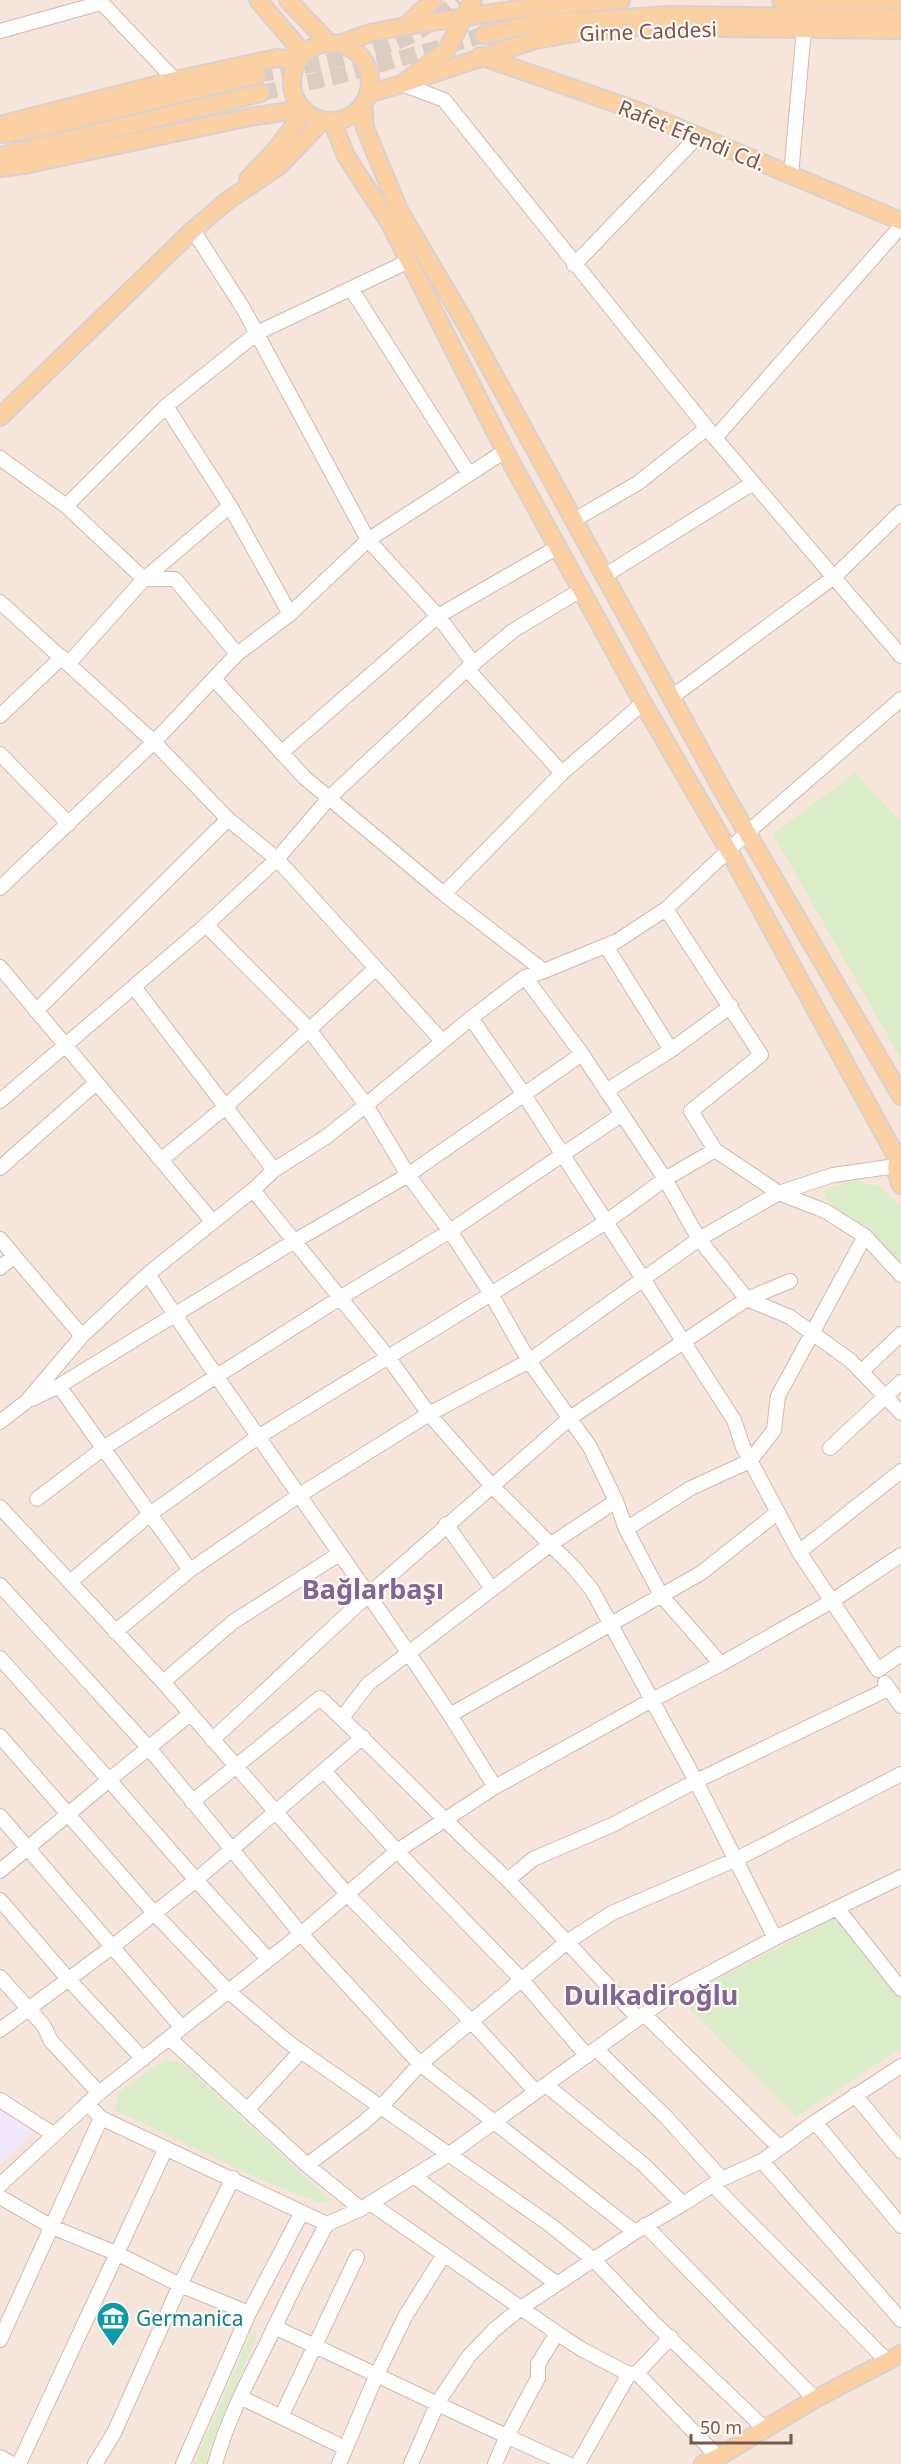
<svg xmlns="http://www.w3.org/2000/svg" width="901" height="2464" font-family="'Noto Sans',sans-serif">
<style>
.residential{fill:#f5e5da}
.education{fill:#f1e8fa}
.green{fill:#dbecc9}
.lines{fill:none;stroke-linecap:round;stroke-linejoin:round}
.major-tunnel{stroke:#dccdc4;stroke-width:16;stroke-dasharray:16 8;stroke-linecap:butt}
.minor-casing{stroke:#d1bab0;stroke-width:16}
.major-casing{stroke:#dad0cd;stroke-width:20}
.minor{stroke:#fff;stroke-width:14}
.major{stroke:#fbd1a4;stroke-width:16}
.labels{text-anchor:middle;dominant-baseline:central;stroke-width:4.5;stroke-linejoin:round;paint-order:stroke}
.street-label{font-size:21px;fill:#7a574d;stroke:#fff9f3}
.culture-label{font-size:21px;fill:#0d838f;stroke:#fff9f3;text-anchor:start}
.district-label{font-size:27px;font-weight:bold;fill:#7f6695;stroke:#fff9f3}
</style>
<rect width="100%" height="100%" fill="#fdf4ec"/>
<path class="residential" d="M 0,0 L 901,0 L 901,2464 L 0,2464 Z"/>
<path class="education" d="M 0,2108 L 34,2132 L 0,2165 Z"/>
<path class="green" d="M 855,773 L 901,822 L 901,1059 L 773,834 Z
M 853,1180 L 879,1186 L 901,1206 L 901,1266 L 877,1239 L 843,1214 L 825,1198 L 825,1190 Z
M 835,1918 L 901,1995 L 901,2048 L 796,2117 L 680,1999 Z
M 165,2060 L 182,2063 L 331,2201 L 321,2203 L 264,2181 L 115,2110 L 119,2092 Z
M 251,2334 L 257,2335 L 207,2454 L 206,2464 L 194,2464 Z"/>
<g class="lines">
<path class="major-tunnel" d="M 257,75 C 303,66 373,56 414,34 C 430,25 444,13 458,0
M 261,93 L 342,75 L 484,35"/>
<defs>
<path id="minor" d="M 99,0 L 175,80
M 0,31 L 101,3
M 402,84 L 444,100 L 715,438 L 901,656
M 791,175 L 804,29
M 193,230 L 243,308 L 368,540 L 438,616 L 474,664
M 574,265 L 697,137
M 352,290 L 469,474
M 166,406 L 230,506 L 290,614
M 715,438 L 901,226
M 0,458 L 66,506 L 144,579 L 175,579 L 237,654
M 66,506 L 166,406 L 257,333 L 409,261
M 574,520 L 638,483 L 707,428
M 604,576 L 753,483
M 0,602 L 154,742 L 228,819 L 277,859 L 442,1041
M 69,663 L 144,579 L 230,506
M 467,669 L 562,773
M 214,679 L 305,778 L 444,894 L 544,971 L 617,941 L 666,909 L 748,832 L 901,699
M 672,697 L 834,577 L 901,512
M 0,716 L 62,657
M 281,753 L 438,616 L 558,547
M 0,754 L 69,824
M 0,888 L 154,742 L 237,654 L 290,614 L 368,540 L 505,451
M 444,894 L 562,773 L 643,703
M 666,909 L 761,1055 L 691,1111 L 715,1150 L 779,1193 L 825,1211 L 865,1236 L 901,1275
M 206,925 L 308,1028 L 366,1105 L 408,1175 L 450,1231 L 491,1294 L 529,1361 L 590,1447 L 616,1501 L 626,1529 L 661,1595 L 721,1664
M 606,946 L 671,1050
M 0,967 L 212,1221
M 525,977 L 582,1054 L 665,1179 L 699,1239 L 747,1299 L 790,1317 L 851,1361 L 901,1413
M 134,987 L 274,1170
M 36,1011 L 228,819
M 471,1018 L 523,1093 L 734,1420 L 743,1447 L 799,1552 L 878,1670 L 901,1654
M 606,1091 L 671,1050 L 731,1006
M 0,1101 L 206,925 L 277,859 L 330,797 L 467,669 L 514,630 L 581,590
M 161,1160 L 224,1108 L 376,968
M 0,1168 L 96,1083
M 253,1190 L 388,1357 L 429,1414 L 491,1485 L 574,1568 L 592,1590 L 696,1781 L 775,1938
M 0,1239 L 82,1336
M 0,1268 L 14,1256
M 148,1274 C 245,1423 352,1566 450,1715 L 701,1573 L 778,1512
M 862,1371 L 901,1334
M 59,1386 L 293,1242 L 408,1175 L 582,1054
M 32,1399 L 59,1386 L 190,1570
M 0,1422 L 27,1401 L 82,1336 L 148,1274 L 253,1190 L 274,1170 L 326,1137 L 366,1105 L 471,1018 L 525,977 L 544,971
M 830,1448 L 901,1382
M 37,1499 L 105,1447 L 340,1298 L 450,1231 L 621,1115
M 0,1507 L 163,1682 L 347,1894 L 470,2020 L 536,2092
M 446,1524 L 492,1589
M 626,1529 L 691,1488 L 750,1461 L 774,1430 L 778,1396 L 865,1236
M 799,1552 L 901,1471
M 70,1582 L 150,1514 L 258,1437 L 491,1294 L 606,1222 L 665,1179 L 715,1150
M 0,1585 L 149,1748 L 301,1934 L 420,2064 L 635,2232
M 115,1632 L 190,1570 L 298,1496 L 429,1414 L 529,1361 L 699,1239 L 779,1193 L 833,1175 L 896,1166
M 0,1658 L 109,1780 L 0,1871
M 163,1682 L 233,1622 L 339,1554
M 885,1683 L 901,1706
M 450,1715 L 495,1787
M 342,1718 L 368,1684 L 551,1544 L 616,1501
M 0,1736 L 154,1913 L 228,1991 L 289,2043 L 549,2224 L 594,2260 L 653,2322 L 764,2428
M 212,1740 L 369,1594 L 570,1418 L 747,1299 L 790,1281
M 324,1771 L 397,1851 L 522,1980 L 587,2056
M 192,1802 L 320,1698 C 384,1757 444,1821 508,1880 L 533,1859 L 612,1825 L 696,1781 L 888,1689
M 0,1816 L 182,2028
M 508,1880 L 567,1942 L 612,1913 L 737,1859 L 901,1774
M 0,1900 L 69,1980 L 143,2059
M 837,1908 L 901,1989
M 268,1959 L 196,1880 L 363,1737
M 0,1977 L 44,2026 L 51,2041 L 99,2093
M 644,2014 L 779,2147
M 0,2030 L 112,1947 L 196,1880 L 109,1780 L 190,1714
M 169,2038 L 307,2165 L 361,2209
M 596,2049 L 666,2117 L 722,2179
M 546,2085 L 644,2165 L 683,2204
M 855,2095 L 901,2151
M 0,2100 L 53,2134
M 87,2103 L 101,2118 L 327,2224 L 361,2209 L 448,2155 L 678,1990 L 775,1938 L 901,1877
M 247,2110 L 301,2051
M 815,2122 L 901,2226
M 762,2161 L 901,2320
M 307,2165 L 363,2123 L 380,2108 L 420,2064 L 567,1942 L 638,2018
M 415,2177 L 557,2284
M 0,2185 L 99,2093 L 301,1934 L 397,1851 L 495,1787 L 652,1700 L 721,1664 L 832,1601 L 901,1555
M 713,2185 L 888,2362
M 0,2197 L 52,2227 L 118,2254 L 180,2285 L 249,2313
M 370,2203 L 557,2333 L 581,2349 L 629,2374 L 637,2373 L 718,2457
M 645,2225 L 815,2399
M 274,2327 C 372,2372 469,2420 568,2464
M 0,2340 L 101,2118
M 637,2373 L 671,2337
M 240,2397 L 345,2448
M 281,2417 L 357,2257
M 0,2457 L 12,2464
M 19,2464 L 166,2148
M 95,2464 L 114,2433 L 180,2285 L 233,2178
M 183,2464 L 249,2313 L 302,2212
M 215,2464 C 226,2424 245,2386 264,2349 C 284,2307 304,2265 327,2224
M 339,2464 L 377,2374 L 406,2315 L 443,2256
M 411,2464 L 438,2402 L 469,2356 L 494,2330 L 521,2308 L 635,2232 L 683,2204 L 722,2179 L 762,2161 L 815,2122 L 901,2066
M 495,2464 L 506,2438 L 538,2378 L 538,2364 L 557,2333
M 578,2464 L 629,2374"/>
<path id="major" d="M 258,0 L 304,54
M 288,0 L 329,43
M 781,0 L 901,1
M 406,26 L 525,8 L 621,0
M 484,35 L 532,24 L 669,15 L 901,18
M292 82a39 39 0 1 1 78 0a39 39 0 1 1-78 0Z
M 340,44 L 370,33 L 406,26 L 433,0
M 480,56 L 638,111 L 901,221
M 402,84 L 535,40 L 580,32 L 628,27 L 901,30
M 368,94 L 402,84 L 446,51 L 473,0
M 363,104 L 365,128 L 400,212 L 466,324 L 724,793 L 901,1096
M 332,121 L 346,156 L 389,222 L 505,451 L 643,703 L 729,851 L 897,1158
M 0,125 L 175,80 L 277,58 L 299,60
M 3,134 L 39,128 L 257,75
M 0,156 L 261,93
M 0,168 L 24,165 L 250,117 L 302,109
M 248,179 L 278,147 L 305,111
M 0,417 L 193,230 L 227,201 L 279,166 L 323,120
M 901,1152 C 894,1163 895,1173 901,1185
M 703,2464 L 718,2457 L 815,2399 L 901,2354"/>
</defs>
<use href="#minor" class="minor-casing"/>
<use href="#major" class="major-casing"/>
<use href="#minor" class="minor"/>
<use href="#major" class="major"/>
</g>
<defs>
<symbol id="museum-pin" viewBox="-11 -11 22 30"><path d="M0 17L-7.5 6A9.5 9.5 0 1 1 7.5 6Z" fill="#0f9aa8" stroke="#fff9f3"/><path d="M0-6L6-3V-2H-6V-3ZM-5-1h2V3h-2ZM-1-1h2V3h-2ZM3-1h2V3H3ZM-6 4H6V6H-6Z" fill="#fff"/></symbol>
</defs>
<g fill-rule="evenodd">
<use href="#museum-pin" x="94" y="2299" width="38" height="52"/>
</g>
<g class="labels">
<g class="street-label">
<text transform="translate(648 31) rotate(-2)">Girne Caddesi</text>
<text transform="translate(692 135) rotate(22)">Rafet Efendi Cd.</text>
</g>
<g class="culture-label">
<text x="136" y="2318">Germanica</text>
</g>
<g class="district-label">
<text x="373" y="1588">Bağlarbaşı</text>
<text x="651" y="1994">Dulkadiroğlu</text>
</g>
</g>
<path d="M691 2434v9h100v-9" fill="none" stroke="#7a574d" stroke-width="3"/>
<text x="700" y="2434" font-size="18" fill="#7a574d" stroke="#fff9f3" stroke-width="4.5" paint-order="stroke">50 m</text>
</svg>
